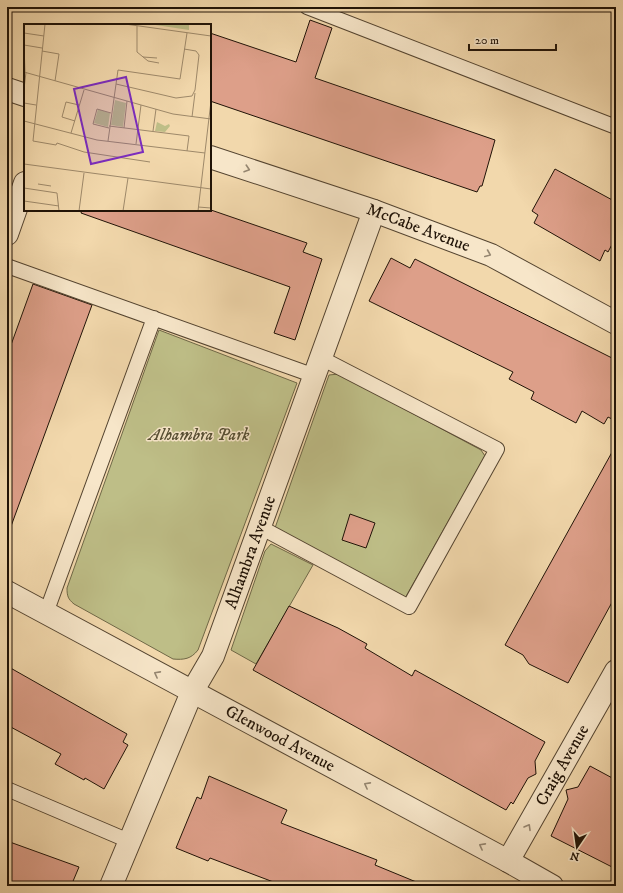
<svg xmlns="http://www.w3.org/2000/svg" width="623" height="893" font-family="'IM FELL DW Pica',serif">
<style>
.green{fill:#bebe87;stroke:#6f6847}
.building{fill:#dd9f89;stroke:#201307}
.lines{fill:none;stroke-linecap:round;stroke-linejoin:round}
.lane-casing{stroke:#544430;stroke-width:16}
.street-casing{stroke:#544430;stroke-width:24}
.lane{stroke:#f7e6c9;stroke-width:14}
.street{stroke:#f7e6c9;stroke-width:22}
.oneway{stroke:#968772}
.labels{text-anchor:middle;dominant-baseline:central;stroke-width:3;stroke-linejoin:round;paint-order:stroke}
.street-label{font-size:17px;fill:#201307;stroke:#f7e6c9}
.park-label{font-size:17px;font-style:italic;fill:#574f34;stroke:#f7e6c9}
.inset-road{fill:none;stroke:#9e896a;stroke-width:1}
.view{fill:#7b2cbf;fill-opacity:0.15;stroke:#7b2cbf;stroke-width:2}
.inset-edge{fill:none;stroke:#201307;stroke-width:2}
</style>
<rect width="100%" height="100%" fill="#f2d8ac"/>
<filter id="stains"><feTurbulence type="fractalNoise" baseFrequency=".005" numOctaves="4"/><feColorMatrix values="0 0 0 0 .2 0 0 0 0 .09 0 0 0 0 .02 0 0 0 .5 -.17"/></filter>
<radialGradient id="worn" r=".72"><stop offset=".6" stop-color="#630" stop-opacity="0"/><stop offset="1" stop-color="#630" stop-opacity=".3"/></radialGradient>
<path class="green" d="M 159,330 L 297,383 L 198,650 C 191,659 184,660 173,659 L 74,604 C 68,599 67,596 67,588 Z
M 339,374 L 481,450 L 485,456 L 404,600 L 275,528 L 329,375 Z
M 271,544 L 313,565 L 256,664 L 231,650 L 265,551 Z"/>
<path class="building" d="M 310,20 L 332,28 L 315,78 L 495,140 L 482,186 L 480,186 L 477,192 L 210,101 L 210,33 L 296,62 Z
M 555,169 L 616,202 L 616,237 L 608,252 L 605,250 L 600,261 L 534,223 L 538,215 L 532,211 Z
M 82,210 L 211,210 L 307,243 L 303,252 L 322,259 L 295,340 L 274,333 L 290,287 L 81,213 Z
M 391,258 L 410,268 L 415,259 L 616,360 L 616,421 L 608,417 L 604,424 L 582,411 L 576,423 L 531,399 L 534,392 L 509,379 L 513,372 L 369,301 Z
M 33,284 L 92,305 L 10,529 L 7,528 L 7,356 Z
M 616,445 L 616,595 L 568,683 L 529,664 L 523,655 L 505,645 Z
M 350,514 L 375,523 L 366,548 L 342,540 Z
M 289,606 L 338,628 L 367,644 L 365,648 L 412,676 L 415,670 L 545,742 L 535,761 L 536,774 L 528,778 L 513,804 L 511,802 L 506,810 L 253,670 Z
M 7,666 L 127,734 L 123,742 L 128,745 L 104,789 L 85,778 L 84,780 L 55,764 L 61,754 L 7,725 Z
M 590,766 L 616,780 L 616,869 L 551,836 L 568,799 L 566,790 L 578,787 Z
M 209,776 L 287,810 L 281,823 L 377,860 L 375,865 L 426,886 L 284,886 L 210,858 L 208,861 L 176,848 L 197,797 L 201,799 Z
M 7,841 L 79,867 L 71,886 L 7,886 Z"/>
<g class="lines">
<defs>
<path id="lane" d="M 307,7 L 616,127
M 7,266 L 315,376
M 260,527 L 409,607 L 497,449 L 321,358
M 46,613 L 154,318
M 7,789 L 129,841"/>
<g id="street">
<path d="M 7,89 L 25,95"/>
<path id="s1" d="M 210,157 L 374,211 L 491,255 L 616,323"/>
<path d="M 7,234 L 25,183"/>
<path id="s2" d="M 7,592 L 508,861 L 552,886"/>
<path id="s3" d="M 508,861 L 616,671"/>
<path id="s4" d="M 111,886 L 192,692 L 213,656 L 374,211"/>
</g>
</defs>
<use href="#lane" class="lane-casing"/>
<use href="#street" class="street-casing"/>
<use href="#lane" class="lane"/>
<use href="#street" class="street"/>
</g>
<defs><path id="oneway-chevron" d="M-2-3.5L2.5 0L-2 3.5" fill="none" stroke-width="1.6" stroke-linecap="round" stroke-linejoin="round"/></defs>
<g class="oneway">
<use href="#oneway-chevron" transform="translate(247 169) rotate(18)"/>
<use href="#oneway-chevron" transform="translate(488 254) rotate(23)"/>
<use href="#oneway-chevron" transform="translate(157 674) rotate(-152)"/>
<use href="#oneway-chevron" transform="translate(367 785) rotate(-152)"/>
<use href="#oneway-chevron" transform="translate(528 827) rotate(-60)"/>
<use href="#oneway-chevron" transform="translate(482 846) rotate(-152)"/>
</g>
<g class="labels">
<g class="street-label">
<text stroke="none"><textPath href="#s1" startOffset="220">McCabe Avenue</textPath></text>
<text stroke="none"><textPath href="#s4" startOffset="362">Alhambra Avenue</textPath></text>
<text stroke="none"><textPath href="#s2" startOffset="310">Glenwood Avenue</textPath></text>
<text stroke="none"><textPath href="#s3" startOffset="110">Craig Avenue</textPath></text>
</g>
<g class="park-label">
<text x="199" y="435">Alhambra Park</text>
</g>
</g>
<g transform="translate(24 24)">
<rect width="187" height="187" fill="#f2d8ac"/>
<path d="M 125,0 L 165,0 L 165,6 ZM 91,76 L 102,79 L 99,103 L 87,101 ZM 74,85 L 86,89 L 84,103 L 70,99 ZM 133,98 L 141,102 L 145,100 L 146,102 L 141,108 L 131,107 Z" fill="#bebe87"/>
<path class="inset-road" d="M 21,0 L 9,117 L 32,121 L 33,119 L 60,128 L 126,138M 101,0 L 187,12M 113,2 L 113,28 L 124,37 L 135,39M 0,9 L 20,12M 0,21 L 1,48M 0,21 L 18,24M 18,27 L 35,30 L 31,57M 119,33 L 133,34M 0,48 L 149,90 L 187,95M 92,60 L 152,74 L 168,72 L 171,66 L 175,31 L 172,27 L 160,25M 0,65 L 2,48M 0,79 L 12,81M 168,93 L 171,69M 0,97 L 73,116 L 181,129M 51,97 L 38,93 L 42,78 L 55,81M 85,102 L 165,112 L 163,127M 85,104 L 69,100 L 73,85 L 87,89M 100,104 L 103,77M 129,107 L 132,85M 47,109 L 60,66M 84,117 L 94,46 L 156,55 L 163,9M 112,120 L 117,81M 0,140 L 187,165M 14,160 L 27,162M 0,164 L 33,169 L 35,187M 0,177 L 35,182M 174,183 L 187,184M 55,187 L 60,149M 99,187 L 104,154M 174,187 L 187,77"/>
<path class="view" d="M 102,53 L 119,128 L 67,140 L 50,65 Z"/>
<rect width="187" height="187" class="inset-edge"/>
</g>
<rect width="623" height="893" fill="none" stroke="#f2d8ac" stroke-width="24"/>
<rect x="8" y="8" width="607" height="877" fill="none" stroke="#201307" stroke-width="2"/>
<rect x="12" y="12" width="599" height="869" fill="none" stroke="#201307"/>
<g transform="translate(577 847) rotate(193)" stroke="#f7e6c9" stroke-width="3" paint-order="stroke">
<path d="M0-3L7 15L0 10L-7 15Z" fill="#201307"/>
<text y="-6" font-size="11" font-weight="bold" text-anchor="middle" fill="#201307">N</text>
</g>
<path d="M469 44v6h87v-6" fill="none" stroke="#201307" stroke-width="2"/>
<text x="475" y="44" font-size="12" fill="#201307" stroke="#f7e6c9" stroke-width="3" paint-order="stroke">20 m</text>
<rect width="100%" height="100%" filter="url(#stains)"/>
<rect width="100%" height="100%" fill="url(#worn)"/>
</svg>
